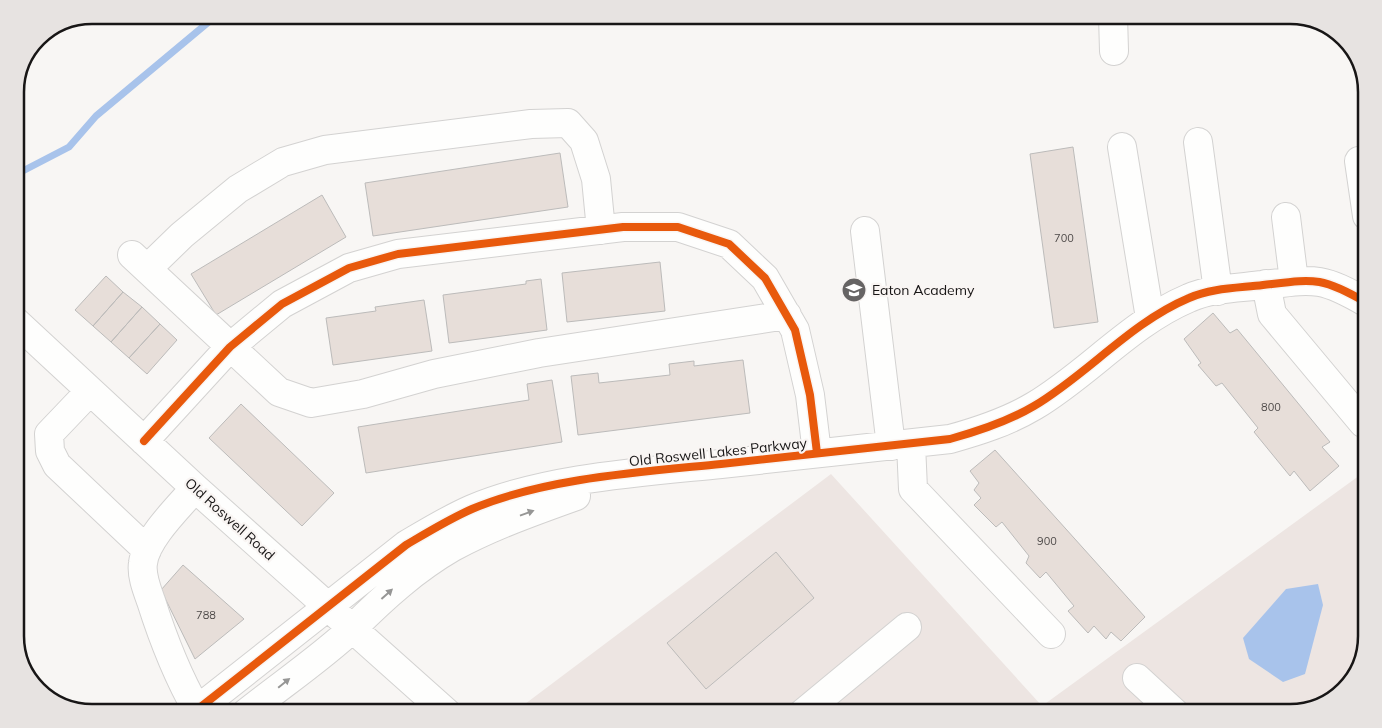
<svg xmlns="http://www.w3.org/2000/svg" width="1382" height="728" font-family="Mulish,sans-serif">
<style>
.built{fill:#ede5e2}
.water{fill:#a8c3eb}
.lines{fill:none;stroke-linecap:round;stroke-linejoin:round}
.stream{stroke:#a8c3eb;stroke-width:7}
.building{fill:#e7ded9;stroke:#bcbbba}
.minor-casing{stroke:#d3d2d1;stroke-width:30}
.minor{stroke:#fefefd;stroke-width:28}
.cycleway-casing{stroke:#f9f5f3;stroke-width:11}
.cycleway{stroke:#e8590c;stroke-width:8}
.oneway{fill:#969695}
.labels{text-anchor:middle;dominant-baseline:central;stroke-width:4.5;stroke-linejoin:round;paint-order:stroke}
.number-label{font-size:11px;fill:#4d4948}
.poi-label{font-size:14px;fill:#181616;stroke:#f9f5f3;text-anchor:start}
.street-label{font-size:14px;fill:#181616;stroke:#f9f5f3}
.rim{fill:none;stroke:#181616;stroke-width:2.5}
</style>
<rect width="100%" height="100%" fill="#f8f6f4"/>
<path class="built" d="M 1367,470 L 1367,636 L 1359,670 L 1333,700 L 1290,713 L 513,713 L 831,474 L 1042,706 Z"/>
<path class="water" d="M 1318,584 L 1323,605 L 1305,674 L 1283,682 L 1249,659 L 1243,638 L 1286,589 Z"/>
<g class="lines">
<path class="stream" d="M 15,175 L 69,147 L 96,116 L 217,15"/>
</g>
<path class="building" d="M 998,15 L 1035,15 L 1035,21 Z
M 1073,147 L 1098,322 L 1054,328 L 1030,154 Z
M 560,153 L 568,207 L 373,236 L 365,183 Z
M 322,195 L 346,237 L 216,315 L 191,274 Z
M 660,262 L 665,311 L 567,322 L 562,273 Z
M 106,276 L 123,292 L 93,326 L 75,310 Z
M 541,279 L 547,330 L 449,343 L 443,295 L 526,284 L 526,281 Z
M 123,292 L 142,307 L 111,342 L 93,326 Z
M 424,300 L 432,351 L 333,365 L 326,318 L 376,311 L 375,307 Z
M 142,307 L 160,324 L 129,358 L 111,342 Z
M 1213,313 L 1230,333 L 1237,329 L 1330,442 L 1322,447 L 1339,466 L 1310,491 L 1294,471 L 1290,476 L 1254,432 L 1258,428 L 1222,383 L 1216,386 L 1198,365 L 1201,363 L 1184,339 Z
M 160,324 L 177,340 L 147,374 L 129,358 Z
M 743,360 L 750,413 L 578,435 L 571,376 L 598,373 L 599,383 L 670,375 L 669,364 L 694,361 L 694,366 Z
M 552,380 L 562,442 L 366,473 L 358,427 L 529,400 L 527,384 Z
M 241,404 L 334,493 L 302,526 L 209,438 Z
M 995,450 L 1145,617 L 1121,641 L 1111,632 L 1106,639 L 1094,626 L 1088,633 L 1068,611 L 1074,606 L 1046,572 L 1040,578 L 1026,563 L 1029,556 L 1002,522 L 996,527 L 974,505 L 981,498 L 974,490 L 979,483 L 970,471 Z
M 776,552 L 814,598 L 706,689 L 667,643 Z
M 183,565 L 244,619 L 195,659 L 161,590 Z"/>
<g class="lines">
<defs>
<path id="minor" d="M 1113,15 L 1114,51
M 1198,142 L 1218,291
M 1122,147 L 1150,318
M 1367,160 L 1359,161 L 1367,216
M 1286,217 L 1294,281
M 865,231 L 891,446
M 132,255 L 279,392 L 311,403 L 363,394 L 434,374 L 539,353 L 787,315
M 147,269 L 182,235 L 238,189 L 283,162 L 325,150 L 531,124 L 568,123 L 584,141 L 596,179 L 601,230
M 1266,284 L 1272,314 L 1363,423
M 15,321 L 195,488 L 447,713
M 90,391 L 49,434 L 50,451 L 57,465 L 147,550
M 144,441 L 230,347 L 282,304 L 349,268 L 398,254 L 623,227 L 678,227 L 729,244 L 765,278 L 795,330 L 810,395 L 817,453
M 911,444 L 913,489 L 1051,634
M 195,488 C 179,507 146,538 143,563 C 141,575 147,590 151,601 C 163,639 177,675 197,710
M 1137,678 L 1175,713
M 193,713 L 406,545 C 428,532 449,519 472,509 C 545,478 642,472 721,464 C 797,456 873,448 950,439 C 979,431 1007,422 1034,406 C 1088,374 1130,323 1189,298 C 1211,288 1239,288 1263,285 C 1314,279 1321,276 1367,303
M 246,713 C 281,685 321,658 353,628 C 384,597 415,569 453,547 C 492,526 534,511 576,496
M 803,713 L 907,627"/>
</defs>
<use href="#minor" class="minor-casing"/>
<use href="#minor" class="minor"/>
<defs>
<path id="cycleway" d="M 144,441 L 230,347 L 282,304 L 349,268 L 398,254 L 623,227 L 678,227 L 729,244 L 765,278 L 795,330 L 810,395 L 817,453
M 193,713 L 406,545 C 428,532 449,519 472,509 C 545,478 642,472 721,464 C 797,456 873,448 950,439 C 979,431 1007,422 1034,406 C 1088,374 1130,323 1189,298 C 1211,288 1239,288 1263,285 C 1314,279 1321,276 1367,303"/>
</defs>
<use href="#cycleway" class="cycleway-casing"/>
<use href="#cycleway" class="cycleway"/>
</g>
<defs><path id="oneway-solid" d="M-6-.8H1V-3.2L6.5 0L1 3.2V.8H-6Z" transform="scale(1.25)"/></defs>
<g class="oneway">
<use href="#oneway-solid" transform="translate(527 513) rotate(-20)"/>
<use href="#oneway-solid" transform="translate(387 594) rotate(-42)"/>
<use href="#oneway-solid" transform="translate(284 683) rotate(-39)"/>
</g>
<defs>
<symbol id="school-disc" viewBox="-11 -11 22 22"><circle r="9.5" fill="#666464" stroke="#f9f5f3"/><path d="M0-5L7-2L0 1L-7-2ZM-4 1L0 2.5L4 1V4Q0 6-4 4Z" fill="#fff"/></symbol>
</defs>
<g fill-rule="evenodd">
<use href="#school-disc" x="840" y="276" width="28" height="28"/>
</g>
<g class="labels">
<g class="number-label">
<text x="1064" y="238">700</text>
<text x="1271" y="407">800</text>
<text x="1047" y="541">900</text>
<text x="206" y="615">788</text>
</g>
<g class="poi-label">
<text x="872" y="290">Eaton Academy</text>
</g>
<g class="street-label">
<text transform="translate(718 452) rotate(-6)">Old Roswell Lakes Parkway</text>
<text transform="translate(230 519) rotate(42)">Old Roswell Road</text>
</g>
</g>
<path d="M0 0H1382V728H0ZM92 24H1290A68 68 0 0 1 1358 92V636A68 68 0 0 1 1290 704H92A68 68 0 0 1 24 636V92A68 68 0 0 1 92 24Z" fill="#e7e3e1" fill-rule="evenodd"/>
<path class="rim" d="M92 24H1290A68 68 0 0 1 1358 92V636A68 68 0 0 1 1290 704H92A68 68 0 0 1 24 636V92A68 68 0 0 1 92 24Z"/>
</svg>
